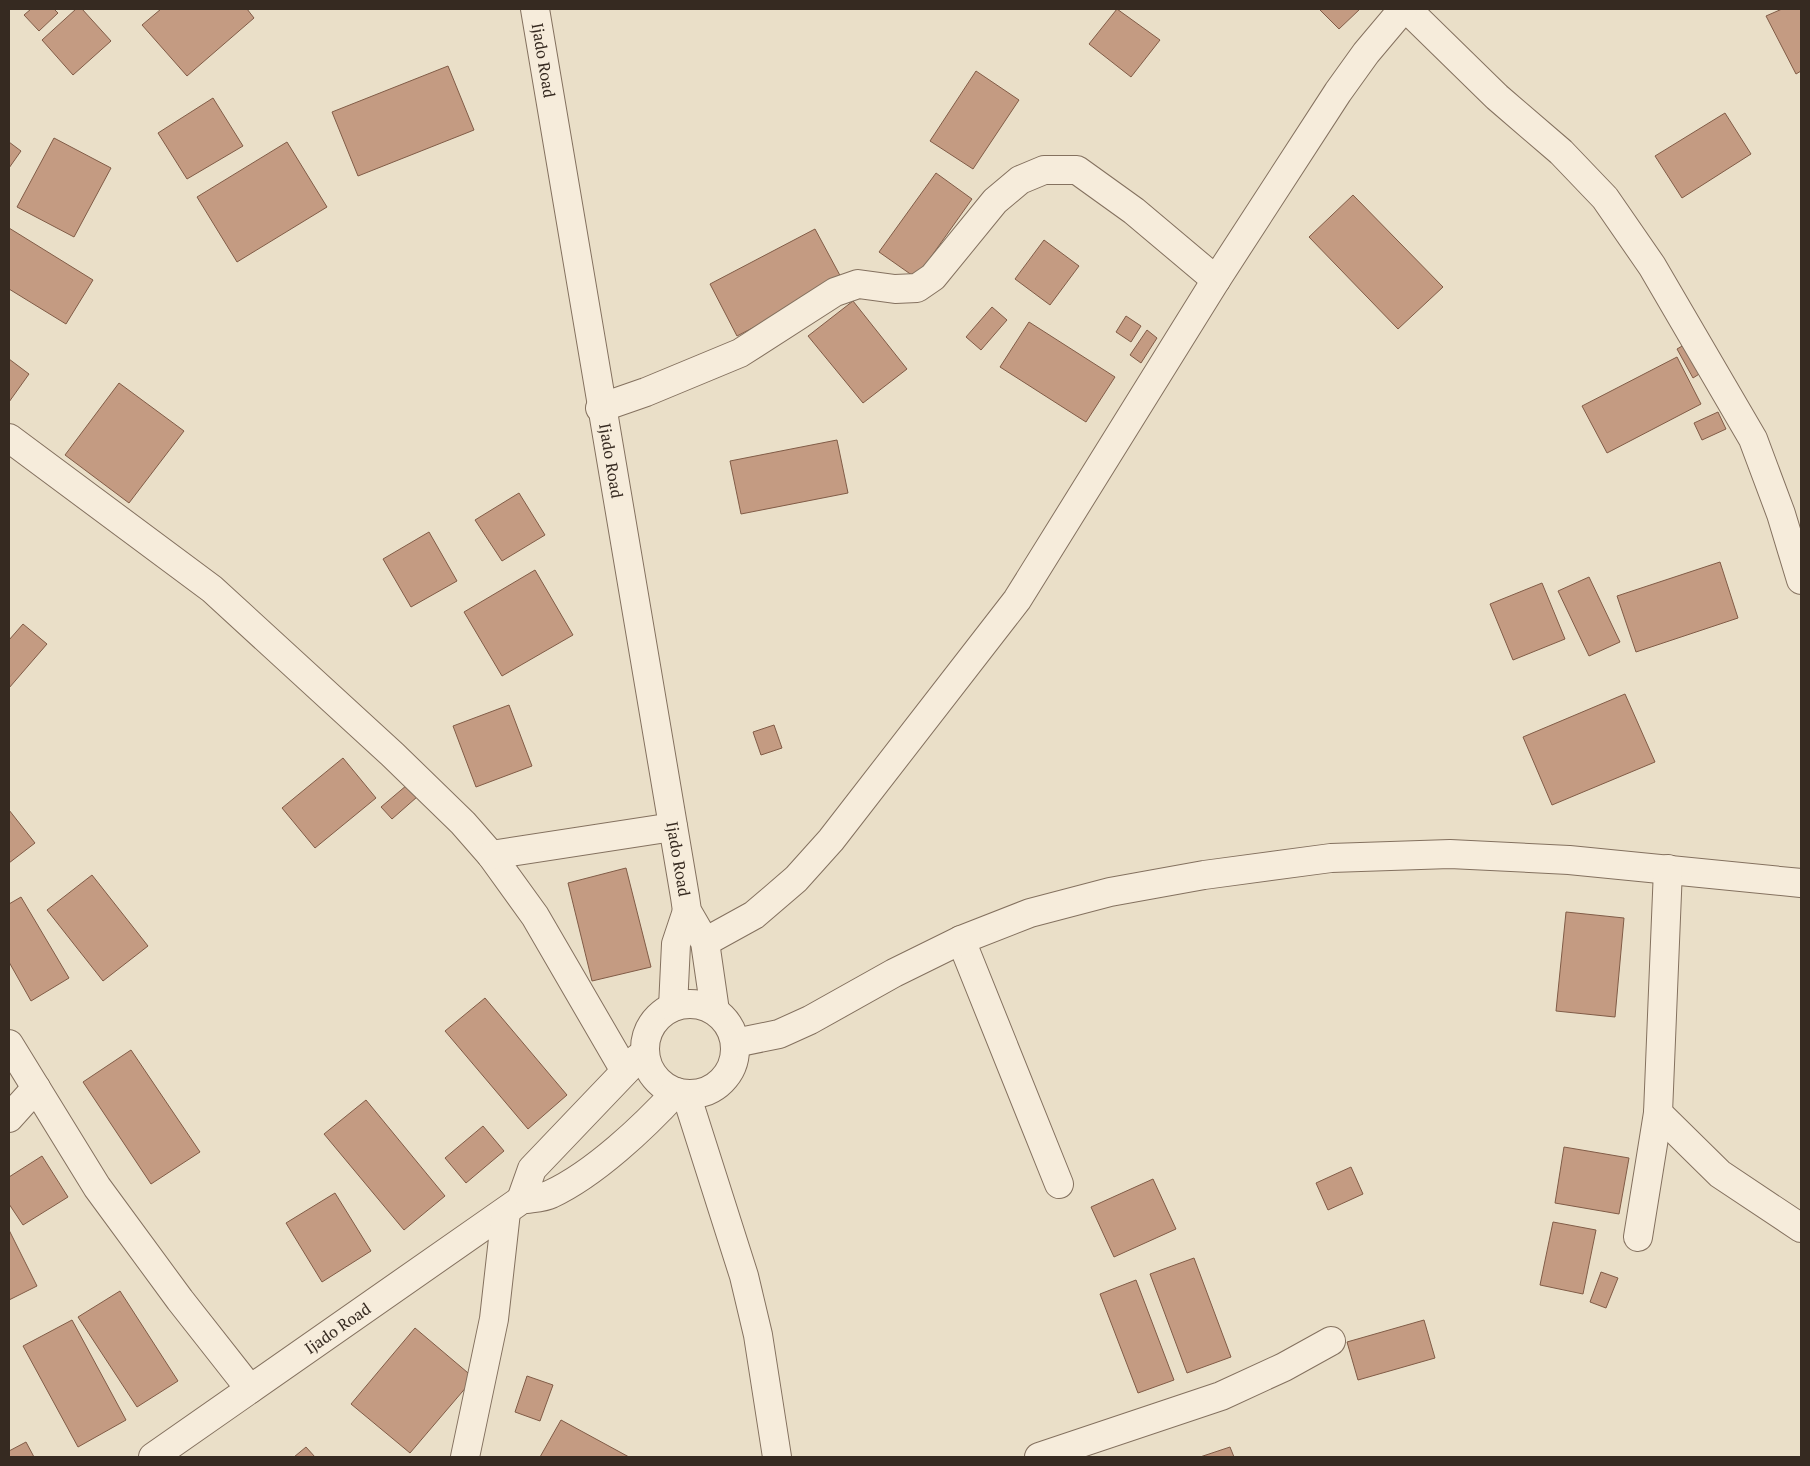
<svg xmlns="http://www.w3.org/2000/svg" width="1810" height="1466" font-family="'PT Serif',serif">
<style>
.building{fill:#c49b82;stroke:#815c47}
.lines{fill:none;stroke-linecap:round;stroke-linejoin:round}
.minor-casing{stroke:#84715f;stroke-width:30}
.minor{stroke:#f6ecdb;stroke-width:28}
.labels{text-anchor:middle;dominant-baseline:central;stroke-width:4;stroke-linejoin:round;paint-order:stroke}
.street-label{font-size:16px;fill:#362a21;stroke:#f2e9d7}
</style>
<rect width="100%" height="100%" fill="#eadfc8"/>
<path class="building" d="M 31,9 L 54,9 L 58,13 L 39,31 L 24,15 Z
M 76,9 L 82,9 L 111,41 L 73,75 L 42,40 Z
M 161,9 L 247,9 L 254,18 L 187,76 L 142,25 Z
M 1117,9 L 1160,40 L 1131,77 L 1089,44 Z
M 1319,9 L 1360,9 L 1339,29 Z
M 1782,9 L 1801,9 L 1801,71 L 1796,74 L 1766,16 Z
M 448,66 L 474,130 L 358,176 L 332,112 Z
M 976,71 L 1019,100 L 973,169 L 930,141 Z
M 213,98 L 243,146 L 187,179 L 158,133 Z
M 1725,113 L 1751,154 L 1682,198 L 1655,156 Z
M 54,138 L 111,168 L 74,237 L 17,207 Z
M 9,142 L 21,151 L 9,168 Z
M 287,142 L 327,207 L 237,262 L 197,197 Z
M 936,173 L 972,199 L 916,278 L 879,252 Z
M 1353,195 L 1443,287 L 1398,329 L 1309,237 Z
M 9,228 L 93,280 L 66,324 L 9,289 Z
M 815,229 L 843,281 L 737,336 L 710,284 Z
M 1044,240 L 1079,266 L 1050,305 L 1015,279 Z
M 853,301 L 907,369 L 863,403 L 808,336 Z
M 992,307 L 1007,320 L 981,350 L 966,337 Z
M 1126,316 L 1141,326 L 1131,342 L 1116,332 Z
M 1029,322 L 1115,377 L 1086,422 L 1000,367 Z
M 1147,330 L 1157,338 L 1141,363 L 1130,355 Z
M 1691,341 L 1707,369 L 1693,378 L 1677,349 Z
M 1677,357 L 1701,404 L 1607,453 L 1582,406 Z
M 9,359 L 29,374 L 9,402 Z
M 119,383 L 184,431 L 129,503 L 65,455 Z
M 1718,412 L 1726,429 L 1702,440 L 1694,423 Z
M 837,440 L 848,493 L 741,514 L 730,461 Z
M 519,493 L 545,535 L 502,561 L 475,520 Z
M 429,532 L 457,581 L 411,607 L 383,559 Z
M 1720,562 L 1738,618 L 1636,652 L 1617,596 Z
M 535,570 L 573,635 L 502,676 L 464,612 Z
M 1589,577 L 1620,642 L 1589,656 L 1558,591 Z
M 1542,583 L 1565,639 L 1513,660 L 1490,604 Z
M 23,624 L 47,644 L 9,688 L 9,640 Z
M 1625,694 L 1655,762 L 1552,805 L 1523,737 Z
M 509,705 L 532,766 L 476,787 L 453,726 Z
M 774,725 L 782,748 L 761,755 L 753,732 Z
M 343,758 L 376,798 L 315,848 L 282,808 Z
M 407,785 L 417,797 L 392,819 L 381,807 Z
M 9,810 L 35,843 L 9,863 Z
M 626,868 L 651,967 L 592,981 L 568,883 Z
M 92,875 L 148,946 L 103,981 L 47,910 Z
M 21,897 L 69,978 L 31,1001 L 9,962 L 9,904 Z
M 1566,912 L 1624,918 L 1615,1017 L 1556,1011 Z
M 485,998 L 567,1095 L 528,1129 L 445,1031 Z
M 131,1050 L 200,1152 L 151,1184 L 83,1082 Z
M 366,1100 L 445,1196 L 404,1230 L 324,1134 Z
M 483,1126 L 504,1151 L 466,1183 L 445,1158 Z
M 1564,1147 L 1629,1158 L 1619,1214 L 1555,1203 Z
M 42,1156 L 68,1197 L 23,1225 L 9,1204 L 9,1177 Z
M 1351,1167 L 1363,1194 L 1328,1210 L 1316,1183 Z
M 1153,1179 L 1176,1229 L 1114,1257 L 1091,1207 Z
M 335,1193 L 371,1251 L 322,1282 L 286,1223 Z
M 1553,1222 L 1596,1230 L 1583,1294 L 1540,1285 Z
M 9,1230 L 37,1286 L 9,1300 Z
M 1194,1258 L 1231,1357 L 1187,1373 L 1150,1274 Z
M 1601,1272 L 1618,1278 L 1606,1308 L 1590,1302 Z
M 1136,1280 L 1174,1380 L 1138,1393 L 1100,1294 Z
M 120,1291 L 178,1381 L 137,1407 L 78,1317 Z
M 72,1320 L 126,1420 L 78,1447 L 23,1346 Z
M 1424,1320 L 1435,1358 L 1358,1380 L 1347,1342 Z
M 415,1328 L 474,1378 L 410,1453 L 351,1404 Z
M 527,1376 L 553,1385 L 540,1421 L 515,1412 Z
M 561,1420 L 629,1457 L 540,1457 Z
M 26,1442 L 34,1457 L 9,1457 L 9,1451 Z
M 306,1447 L 315,1457 L 294,1457 Z
M 1230,1447 L 1234,1457 L 1200,1457 Z"/>
<g class="lines">
<defs>
<g id="minor">
<path id="s1" d="M 535,9 L 685,897 L 687,911 L 705,942 L 715,1011"/>
<path d="M 1407,9 L 1497,97 L 1561,152 L 1605,198 L 1652,266 L 1753,439 L 1781,514 L 1801,580"/>
<path d="M 600,408 L 646,392 L 740,353 L 835,292 L 858,284 L 895,289 L 917,288 L 933,277 L 995,201 L 1020,180 L 1044,170 L 1077,170 L 1134,211 L 1216,280"/>
<path d="M 9,438 L 212,589 L 392,754 L 463,823 L 491,855 L 535,916 L 625,1071"/>
<path d="M 491,855 L 673,827"/>
<path d="M 961,940 L 1059,1184"/>
<path d="M 705,942 L 754,915 L 796,879 L 831,840 L 1017,600 L 1216,280 L 1338,92 L 1366,53 L 1403,9"/>
<circle cx="690" cy="1049" r="45"/>
<path d="M 673,1007 L 676,944 L 687,911"/>
<path d="M 735,1043 L 779,1034 L 810,1020 L 894,973 L 961,940 L 1030,913 L 1110,892 L 1204,875 L 1331,858 L 1450,854 L 1569,860 L 1801,883"/>
<path d="M 9,1044 L 97,1187 L 180,1300 L 250,1389"/>
<path d="M 686,1094 L 744,1276 L 758,1335 L 777,1457"/>
<path d="M 1658,1113 L 1720,1174 L 1801,1228"/>
<path d="M 9,1118 L 36,1088"/>
<path d="M 521,1200 L 532,1169 L 638,1058"/>
<path d="M 1638,1237 L 1658,1113 L 1668,869"/>
<path id="s2" d="M 153,1457 L 521,1200 C 531,1198 543,1198 551,1194 C 594,1174 644,1127 676,1092"/>
<path d="M 465,1457 L 494,1319 L 506,1212"/>
<path d="M 1039,1457 L 1221,1396 L 1284,1367 L 1331,1341"/>
</g>
</defs>
<use href="#minor" class="minor-casing"/>
<use href="#minor" class="minor"/>
</g>
<g class="labels">
<g class="street-label">
<text stroke="none"><textPath href="#s1" startOffset="52">Ijado Road</textPath></text>
<text stroke="none"><textPath href="#s1" startOffset="458">Ijado Road</textPath></text>
<text stroke="none"><textPath href="#s1" startOffset="862">Ijado Road</textPath></text>
<text stroke="none"><textPath href="#s2" startOffset="225">Ijado Road</textPath></text>
</g>
</g>
<rect width="1810" height="1466" fill="none" stroke="#362a21" stroke-width="20"/>
</svg>
